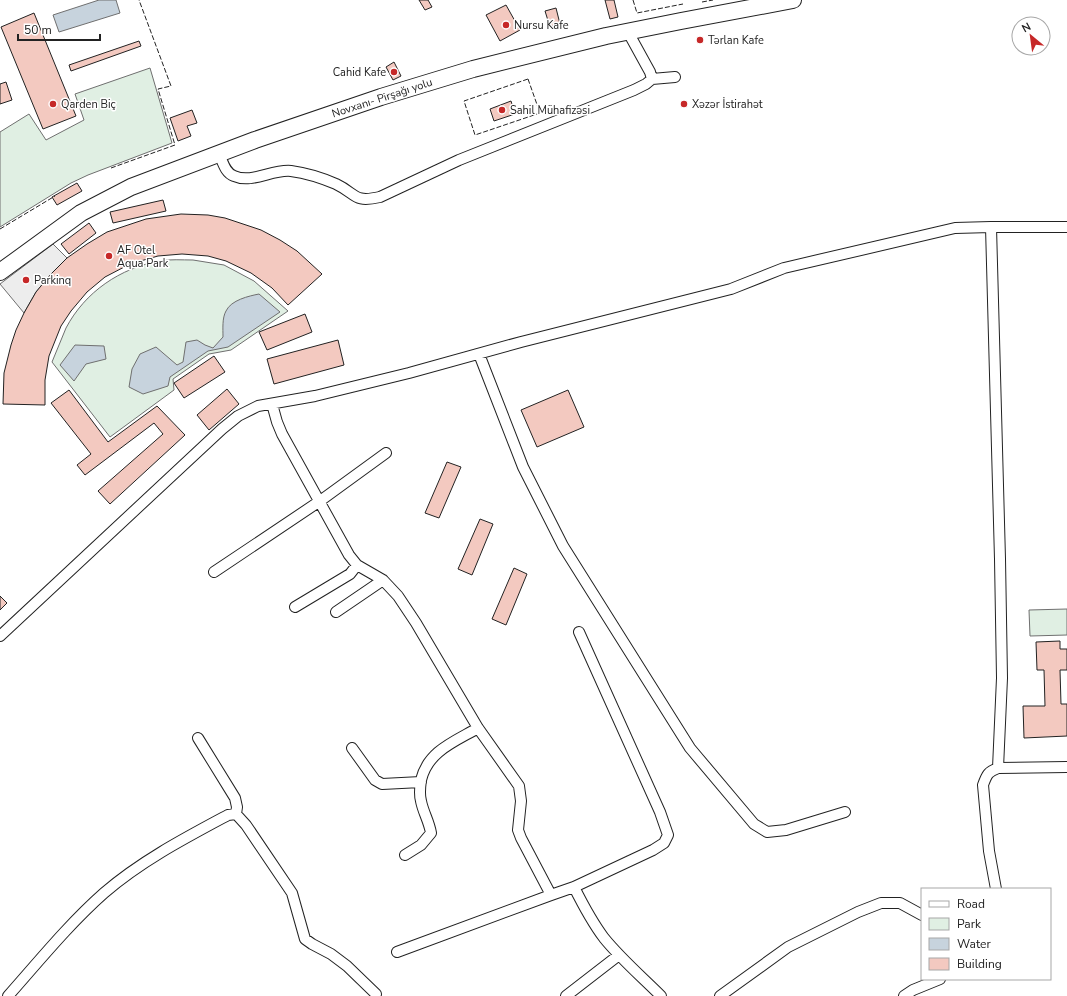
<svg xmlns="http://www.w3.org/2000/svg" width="1067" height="996" font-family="'Nunito Sans',sans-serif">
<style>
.green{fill:#e0efe3;stroke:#6f6f6f}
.parking{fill:#ededed;stroke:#6f6f6f}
.water{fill:#c7d3dd;stroke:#6f6f6f}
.building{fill:#f3c9c0;stroke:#222}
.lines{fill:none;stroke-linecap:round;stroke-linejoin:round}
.minor-casing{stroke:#222;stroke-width:12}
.primary-casing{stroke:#222;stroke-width:18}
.minor{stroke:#fff;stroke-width:10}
.primary{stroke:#fff;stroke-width:16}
.fence{stroke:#222;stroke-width:1;stroke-dasharray:5 2;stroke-linecap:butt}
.poi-dot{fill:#c62828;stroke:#fff;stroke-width:1.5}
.labels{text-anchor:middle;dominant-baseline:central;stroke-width:3;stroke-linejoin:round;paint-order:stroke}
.poi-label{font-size:11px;fill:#222;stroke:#fff;text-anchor:start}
.street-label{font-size:11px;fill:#222;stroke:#fff}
</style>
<rect width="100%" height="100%" fill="#fff"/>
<path class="green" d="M 150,68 L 172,143 L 88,175 L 71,183 L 0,227 L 0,132 L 29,114 L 46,140 L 84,120 L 75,94 Z
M 193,260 L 224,265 L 254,281 L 288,311 L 231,350 L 209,354 L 173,379 L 174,390 L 110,437 L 52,362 C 57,351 61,339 66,328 C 85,292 120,268 160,261 C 170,259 182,260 193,260 Z
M 1067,609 L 1067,635 L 1030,636 L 1029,610 Z"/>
<path class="parking" d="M 53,244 L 67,258 L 50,275 L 36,292 L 24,313 L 0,284 Z"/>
<path class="water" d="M 99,0 L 116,0 L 120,13 L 59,32 L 53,15 Z
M 259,294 L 280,312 L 228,347 L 208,351 L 170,377 L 168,386 L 143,394 L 129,387 L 132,369 L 140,354 L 156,347 L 177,365 L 183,362 L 186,342 L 197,340 L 205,345 L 213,348 L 223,337 C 223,329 222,318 226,311 C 231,300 249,296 259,294 Z
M 75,345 L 104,346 L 106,359 L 86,364 L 74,381 L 60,365 Z"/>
<path class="building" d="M 419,0 L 428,0 L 432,7 L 425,10 Z
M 605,0 L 614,0 L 618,17 L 610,19 Z
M 506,5 L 520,30 L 500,41 L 486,15 Z
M 556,8 L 560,24 L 550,27 L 545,11 Z
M 34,13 L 76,116 L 43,129 L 1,27 Z
M 139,41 L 141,46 L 71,71 L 69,65 Z
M 394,62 L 401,76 L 393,80 L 386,67 Z
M 6,82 L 12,100 L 0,104 L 0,84 Z
M 511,101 L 515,114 L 494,121 L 490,109 Z
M 192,110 L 197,123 L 187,126 L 191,136 L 178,141 L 170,118 Z
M 77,183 L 82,191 L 57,205 L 52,197 Z
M 163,200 L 166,211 L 113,223 L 110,212 Z
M 181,214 L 208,215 L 225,218 L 261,230 L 280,240 L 297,251 L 322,274 L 288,305 L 272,288 L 251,273 L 226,261 L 208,256 L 182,254 L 158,256 L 130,264 L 105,277 L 87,292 L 71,311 L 61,326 L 49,356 L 45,380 L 45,405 L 3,404 L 4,373 L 11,345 L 16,330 L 24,313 L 36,292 L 50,275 L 67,258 L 87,244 L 107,232 L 146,219 Z
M 89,223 L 96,233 L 69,254 L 61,244 Z
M 305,314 L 312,332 L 267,350 L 259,332 Z
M 338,340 L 344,365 L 274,384 L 267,359 Z
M 214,356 L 225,372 L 184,398 L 174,383 Z
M 227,389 L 239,404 L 209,430 L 197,415 Z
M 69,390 L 108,442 L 157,406 L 185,435 L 110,504 L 98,491 L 163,434 L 154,423 L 85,475 L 77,465 L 91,454 L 51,403 Z
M 568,390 L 584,427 L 537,447 L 521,410 Z
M 447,462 L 461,467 L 439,518 L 425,513 Z
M 480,519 L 493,524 L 472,575 L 458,569 Z
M 514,568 L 527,574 L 506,625 L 492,619 Z
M 0,596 L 7,603 L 0,610 Z
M 1060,641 L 1060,649 L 1067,649 L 1067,670 L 1060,670 L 1061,704 L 1067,704 L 1067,736 L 1024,738 L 1023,706 L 1045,706 L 1044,670 L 1037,670 L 1036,642 Z"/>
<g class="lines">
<defs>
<path id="minor" d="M 628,32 L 650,72 L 652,79
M 219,154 C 223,162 225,173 234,176 C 252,184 272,169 291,171 C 306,173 322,178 336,184 C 357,194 353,203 380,197 L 459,160 L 634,90 L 646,84 L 652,79 L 675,77
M 991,227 L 1000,559 L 1002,678 L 998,768
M 479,354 L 523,467 L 563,546 L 690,748 L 754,824 L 767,832 L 786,830 L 845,812
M 272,404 L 277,422 L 282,434 L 349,555 L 357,565 L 383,580 L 398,596 L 416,623 L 478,728 L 519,786 L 521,801 L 518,830 L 521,838 L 551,895
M 214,572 L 320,501 L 386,453
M 295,607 L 350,574 L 357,565
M 336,612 L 383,580
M 0,636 L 222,429 L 238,416 L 258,406 L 315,396 L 409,373 L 521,342 L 731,289 L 784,268 L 955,228 L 991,227 L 1067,227
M 198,738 L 235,798 L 237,807 L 236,814
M 352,748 L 375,780 L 382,784 L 421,782
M 405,855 L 421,845 L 431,833 C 429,821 423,812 421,801 C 419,794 420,787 421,780 C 428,751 454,742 478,728
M 574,887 C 583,905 592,922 604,938 C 621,959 642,977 661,996
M 996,889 L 989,851 L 983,785 C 987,774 988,772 998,768 L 1067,767
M 397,952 L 551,895 L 574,887 L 653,850 L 664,843 L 668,835 L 660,812 L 579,632
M 8,996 C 39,961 69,924 104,893 C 141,861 185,838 228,815 L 236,814 L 246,825 L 292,893 L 305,939 L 312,944 L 331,954 L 347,966 L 376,994
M 566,996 L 619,955
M 720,996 L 788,947 L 858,912 L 881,903 L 900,903 L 922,915
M 904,996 L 913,990 L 940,979"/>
<path id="primary" d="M 0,272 L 81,213 L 131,187 L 255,140 L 381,97 L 473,69 L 606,36 L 681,21 L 793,0"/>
</defs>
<use href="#minor" class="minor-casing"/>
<use href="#primary" class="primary-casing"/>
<use href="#minor" class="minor"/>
<use href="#primary" class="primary"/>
<path class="fence" d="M 633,0 L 637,13 L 683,4
M 702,2 L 713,0
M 528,79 L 540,113 L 475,135 L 464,101 Z
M 111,168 L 175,145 L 158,89 L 171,86 L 139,0
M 0,229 L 55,196"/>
</g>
<g class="poi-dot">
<circle cx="506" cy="25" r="4"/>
<circle cx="700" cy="40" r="4"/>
<circle cx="394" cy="72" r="4"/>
<circle cx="53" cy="104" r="4"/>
<circle cx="684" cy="104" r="4"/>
<circle cx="502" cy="110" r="4"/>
<circle cx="109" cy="256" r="4"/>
<circle cx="26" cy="280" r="4"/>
</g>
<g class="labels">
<g class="poi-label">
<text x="514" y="25">Nursu Kafe</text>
<text x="708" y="40">Tərlan Kafe</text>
<text x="386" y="72" text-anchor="end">Cahid Kafe</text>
<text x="61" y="104">Qarden Biç</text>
<text x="692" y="104">Xəzər İstirahət</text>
<text x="510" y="110">Sahil Mühafizəsi</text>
<text x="117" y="250">AF Otel<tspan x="117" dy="13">Aqua Park</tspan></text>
<text x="34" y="280">Parkinq</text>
</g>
<g class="street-label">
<text transform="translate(382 98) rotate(-18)">Novxanı- Pirşağı yolu</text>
</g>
</g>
<rect x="921" y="888" width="130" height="92" fill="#ffffff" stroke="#a7a7a7"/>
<rect x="929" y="901" width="20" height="6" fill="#ffffff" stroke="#a7a7a7"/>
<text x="957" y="908" font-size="12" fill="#222222">Road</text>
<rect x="929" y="918" width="20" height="12" fill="#e0efe3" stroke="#a7a7a7"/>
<text x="957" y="928" font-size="12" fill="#222222">Park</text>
<rect x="929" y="938" width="20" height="12" fill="#c7d3dd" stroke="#a7a7a7"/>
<text x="957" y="948" font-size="12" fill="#222222">Water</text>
<rect x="929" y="958" width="20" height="12" fill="#f3c9c0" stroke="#a7a7a7"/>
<text x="957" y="968" font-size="12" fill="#222222">Building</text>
<g transform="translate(1031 36) rotate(331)"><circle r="19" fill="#ffffff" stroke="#a7a7a7"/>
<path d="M0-3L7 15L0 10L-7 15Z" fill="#c62828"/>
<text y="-6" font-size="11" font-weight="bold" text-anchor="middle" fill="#222222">N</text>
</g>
<path d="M18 34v6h82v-6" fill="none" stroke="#222222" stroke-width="2"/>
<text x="24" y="34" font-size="12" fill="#222222" stroke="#ffffff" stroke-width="3" paint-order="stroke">50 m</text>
</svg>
